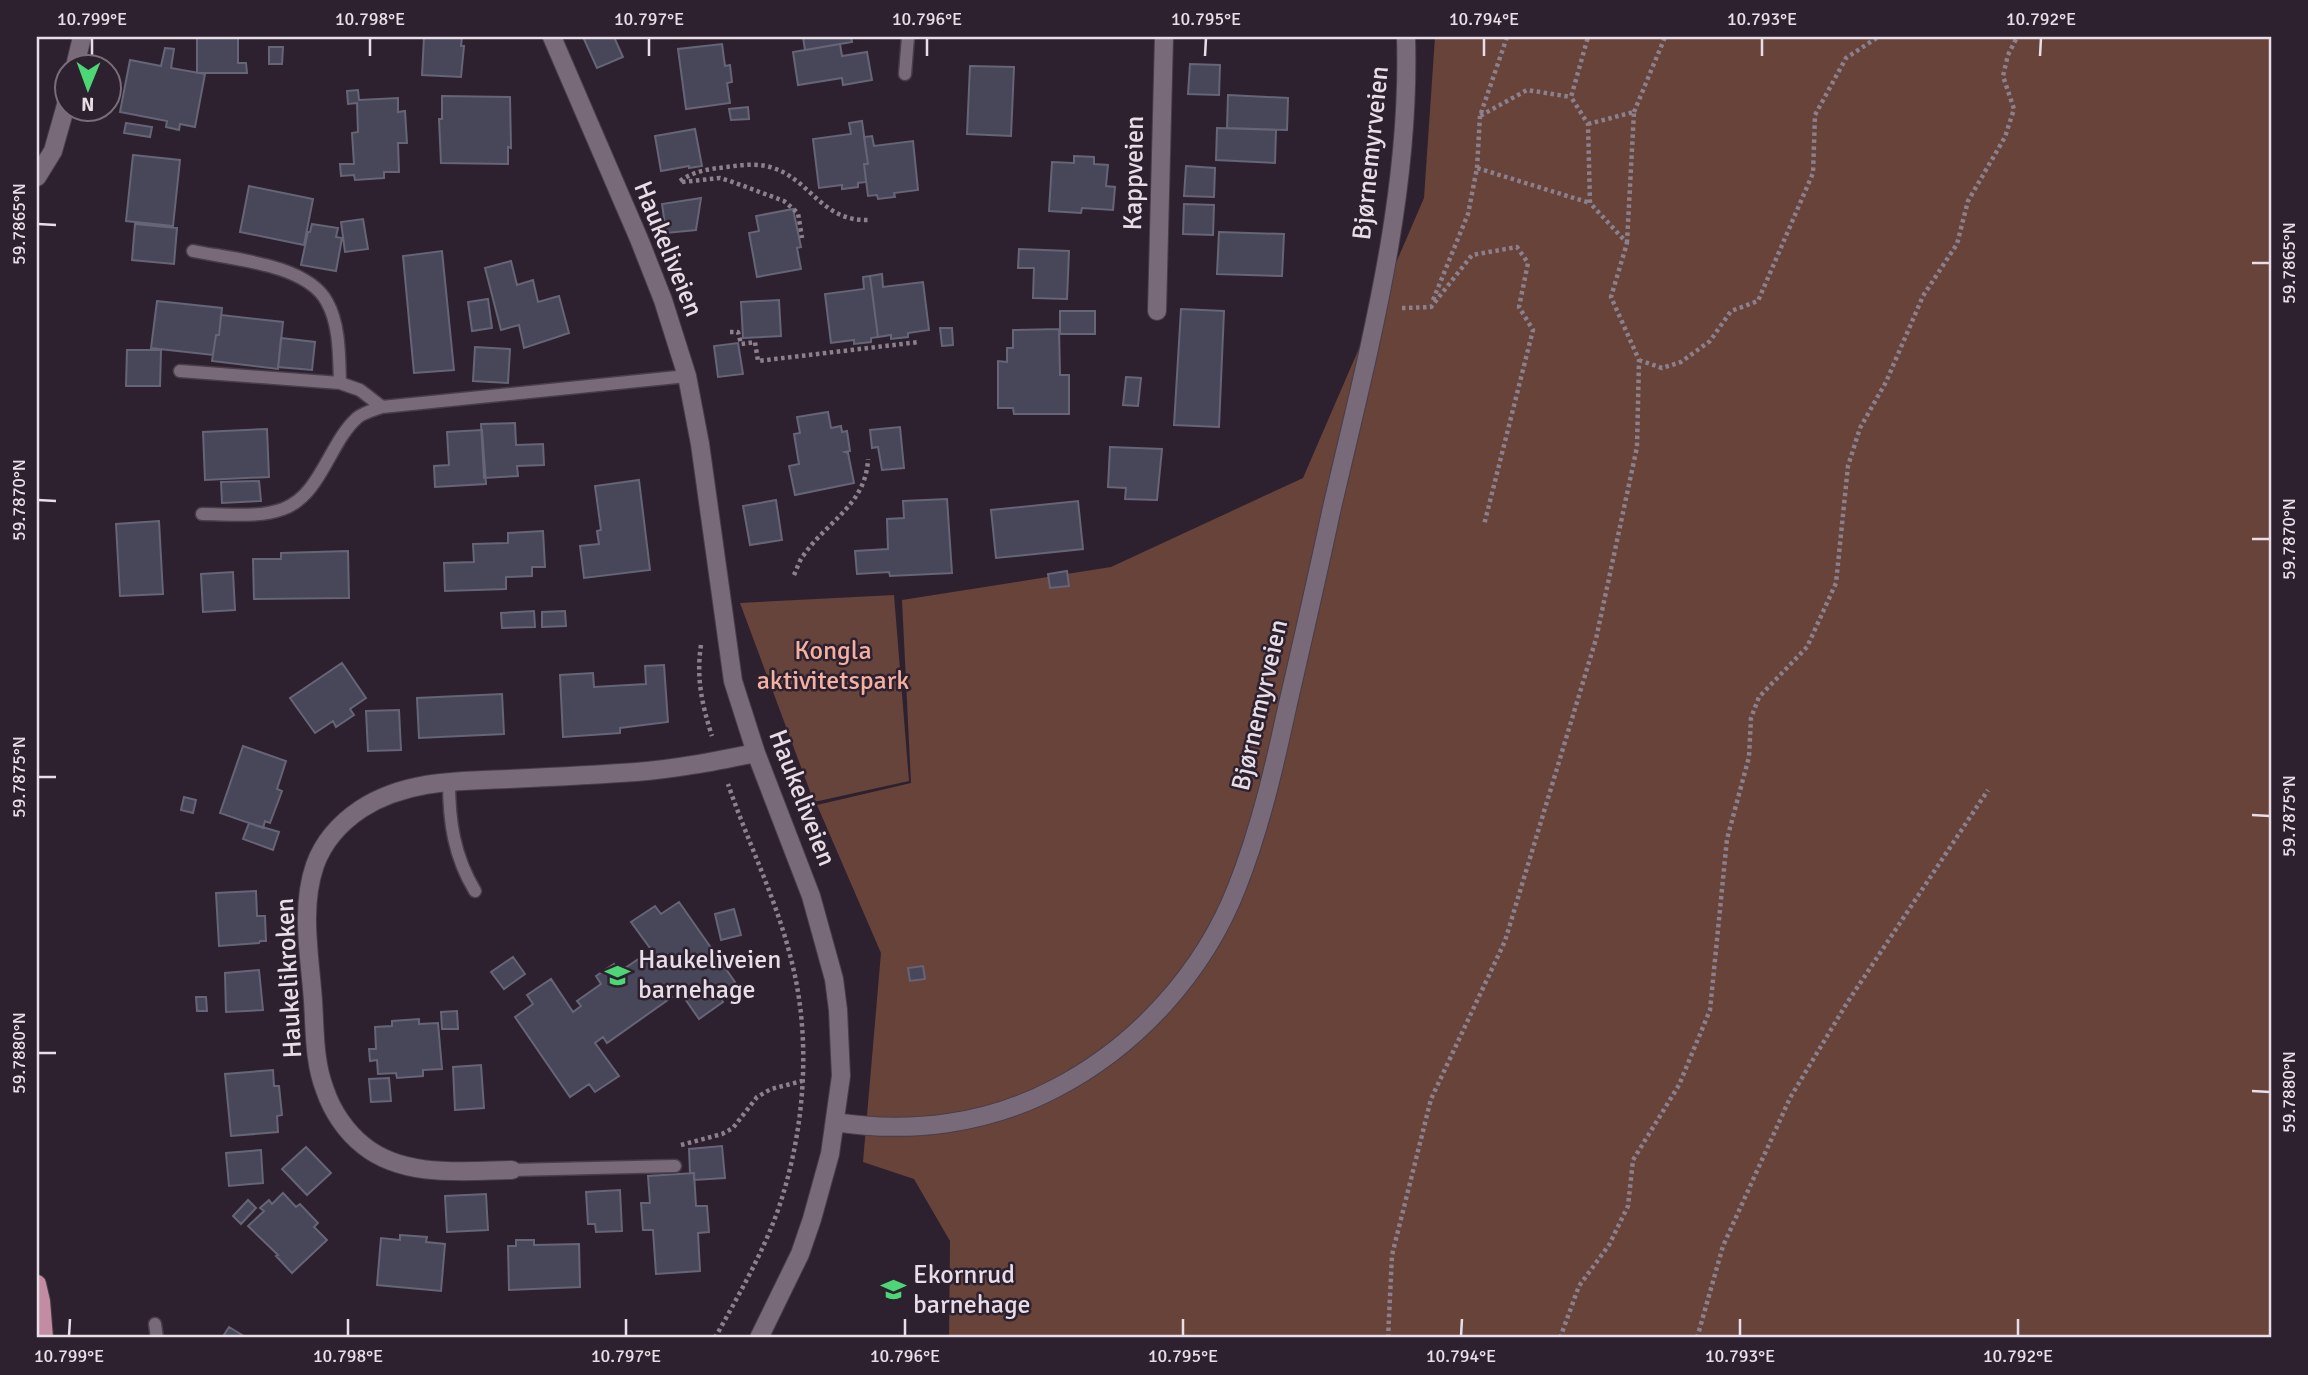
<svg xmlns="http://www.w3.org/2000/svg" width="2308" height="1375" font-family="Signika,sans-serif">
<style>
.green{fill:#66433b}
.forest{fill:#67433a}
.building{fill:#484659;stroke:#666477;stroke-width:2}
.lines{fill:none;stroke-linecap:round;stroke-linejoin:round}
.lane-casing{stroke:#483d49;stroke-width:15}
.street-casing{stroke:#483d49;stroke-width:20}
.primary-casing{stroke:#483d49;stroke-width:20}
.path{stroke:#8b808c;stroke-width:4.5;stroke-dasharray:3.5 3.5;stroke-linecap:butt}
.lane{stroke:#796a7a;stroke-width:12}
.street{stroke:#796a7a;stroke-width:18}
.primary{stroke:#c28ca2;stroke-width:18}
.ticks{fill:none;stroke:#e7dee7;stroke-width:2.5}
.labels{text-anchor:middle;dominant-baseline:central;stroke-width:5;stroke-linejoin:round;paint-order:stroke}
.street-label{font-size:26px;fill:#e7dee7;stroke:#2e212f}
.park-label{font-size:26px;fill:#f4b0a1;stroke:#2e212f}
.poi-label{font-size:26px;fill:#e7dee7;stroke:#2e212f;text-anchor:start}
.neatline{fill:none;stroke:#e7dee7;stroke-width:2.5}
.ticks-label{font-size:18px;text-anchor:middle;fill:#e7dee7}
</style>
<rect width="100%" height="100%" fill="#2e212f"/>
<path class="green" d="M 894,595 L 909,781 L 814,802 L 740,603 Z"/>
<path class="forest" d="M 1435,37 L 2271,37 L 2271,1338 L 949,1338 L 950,1241 L 914,1179 L 863,1162 L 881,953 L 817,805 L 911,783 L 902,600 L 1111,567 L 1303,478 L 1424,198 Z"/>
<path class="building" d="M 197,37 L 238,37 L 238,63 L 246,63 L 247,73 L 197,73 Z
M 424,37 L 462,37 L 461,46 L 464,46 L 461,77 L 422,75 Z
M 583,37 L 614,37 L 623,57 L 597,68 Z
M 803,37 L 851,37 L 852,42 L 805,50 Z
M 722,44 L 725,66 L 730,65 L 732,82 L 727,83 L 730,103 L 686,109 L 678,49 Z
M 840,44 L 842,56 L 867,52 L 872,80 L 843,85 L 842,78 L 798,85 L 793,52 Z
M 269,47 L 283,47 L 282,64 L 269,64 Z
M 165,48 L 174,49 L 171,68 L 205,74 L 195,127 L 180,124 L 179,130 L 166,127 L 167,121 L 120,112 L 130,60 L 161,66 Z
M 1190,64 L 1220,65 L 1219,95 L 1188,94 Z
M 970,66 L 1014,67 L 1011,136 L 967,134 Z
M 358,90 L 359,100 L 398,98 L 398,112 L 405,111 L 407,143 L 398,143 L 399,172 L 384,172 L 384,178 L 355,180 L 354,175 L 341,176 L 340,164 L 354,164 L 352,133 L 358,132 L 357,103 L 348,104 L 347,91 Z
M 1228,95 L 1288,98 L 1287,130 L 1227,128 Z
M 442,96 L 510,97 L 511,148 L 508,147 L 508,164 L 441,163 L 439,119 L 442,119 Z
M 748,107 L 749,119 L 731,120 L 729,109 Z
M 862,121 L 868,164 L 864,164 L 866,182 L 858,183 L 858,187 L 842,189 L 842,185 L 819,188 L 813,139 L 851,134 L 849,123 Z
M 126,123 L 152,127 L 150,137 L 124,133 Z
M 1217,128 L 1276,130 L 1275,163 L 1216,160 Z
M 695,129 L 702,166 L 689,168 L 689,166 L 661,171 L 655,136 Z
M 872,136 L 874,146 L 913,141 L 918,190 L 894,193 L 895,197 L 878,199 L 877,195 L 868,196 L 864,164 L 868,164 L 864,137 Z
M 133,155 L 180,160 L 173,226 L 126,221 Z
M 1074,156 L 1094,157 L 1094,164 L 1108,165 L 1106,186 L 1115,187 L 1113,210 L 1082,208 L 1081,213 L 1049,211 L 1052,162 L 1074,163 Z
M 1186,166 L 1215,168 L 1214,197 L 1184,196 Z
M 249,186 L 313,199 L 304,245 L 240,232 Z
M 701,198 L 696,230 L 666,233 L 662,204 Z
M 1184,204 L 1214,205 L 1213,235 L 1183,234 Z
M 793,209 L 801,247 L 797,248 L 801,269 L 757,277 L 749,233 L 759,231 L 756,216 Z
M 363,219 L 368,249 L 345,252 L 341,222 Z
M 135,224 L 177,228 L 174,264 L 132,260 Z
M 312,224 L 338,228 L 336,237 L 342,238 L 336,271 L 301,265 L 308,232 L 310,232 Z
M 1219,232 L 1284,234 L 1282,276 L 1217,274 Z
M 1019,249 L 1069,251 L 1067,299 L 1033,298 L 1034,268 L 1018,268 Z
M 442,251 L 454,370 L 414,373 L 403,256 Z
M 511,261 L 517,285 L 533,280 L 538,302 L 559,296 L 569,333 L 524,348 L 519,325 L 501,330 L 485,268 Z
M 882,274 L 883,287 L 923,282 L 929,330 L 908,333 L 908,337 L 891,339 L 891,335 L 878,337 L 870,276 Z
M 870,276 L 878,337 L 871,338 L 871,342 L 854,344 L 854,340 L 831,343 L 825,294 L 864,289 L 863,277 Z
M 488,299 L 492,328 L 472,331 L 468,302 Z
M 779,300 L 781,336 L 743,338 L 741,302 Z
M 157,301 L 222,308 L 219,335 L 216,335 L 213,355 L 151,348 Z
M 1181,309 L 1224,311 L 1219,427 L 1174,425 Z
M 1060,311 L 1095,311 L 1095,334 L 1060,334 Z
M 221,315 L 283,322 L 278,369 L 212,361 L 216,335 L 219,335 Z
M 940,328 L 952,328 L 953,345 L 942,346 Z
M 1059,329 L 1060,375 L 1069,375 L 1069,414 L 1014,414 L 1013,408 L 998,408 L 998,361 L 1007,362 L 1007,348 L 1013,348 L 1013,330 Z
M 281,338 L 315,342 L 312,370 L 278,367 Z
M 738,343 L 743,374 L 718,377 L 714,346 Z
M 475,347 L 510,349 L 508,383 L 473,381 Z
M 127,350 L 161,350 L 160,386 L 126,386 Z
M 1126,377 L 1141,378 L 1138,406 L 1123,405 Z
M 828,412 L 831,428 L 841,426 L 842,432 L 847,431 L 850,451 L 845,452 L 848,453 L 854,483 L 795,495 L 789,466 L 799,464 L 794,434 L 800,433 L 797,417 Z
M 515,423 L 516,445 L 543,444 L 544,465 L 517,466 L 518,476 L 484,478 L 481,424 Z
M 900,427 L 904,468 L 882,470 L 878,447 L 872,448 L 870,430 Z
M 267,429 L 269,477 L 205,480 L 203,432 Z
M 482,430 L 486,484 L 435,487 L 434,466 L 449,465 L 447,432 Z
M 1110,447 L 1162,449 L 1157,500 L 1125,499 L 1126,488 L 1108,487 Z
M 639,480 L 650,570 L 584,578 L 580,546 L 599,544 L 597,531 L 601,530 L 595,486 Z
M 259,481 L 261,501 L 222,503 L 221,482 Z
M 947,499 L 952,573 L 890,576 L 889,572 L 857,574 L 855,551 L 888,549 L 887,519 L 904,518 L 903,501 Z
M 776,500 L 782,540 L 750,545 L 743,506 Z
M 1078,501 L 1083,549 L 996,558 L 991,510 Z
M 159,521 L 163,594 L 120,596 L 116,524 Z
M 543,531 L 545,567 L 532,567 L 532,576 L 506,577 L 506,589 L 445,591 L 444,563 L 474,562 L 473,544 L 508,543 L 508,533 Z
M 348,551 L 349,598 L 254,599 L 253,559 L 281,559 L 281,553 Z
M 1067,571 L 1069,586 L 1050,588 L 1048,574 Z
M 233,572 L 235,610 L 203,612 L 201,574 Z
M 534,611 L 535,627 L 502,628 L 501,613 Z
M 565,611 L 566,626 L 542,627 L 542,612 Z
M 342,663 L 366,698 L 350,709 L 354,715 L 336,727 L 333,721 L 315,733 L 290,698 Z
M 664,665 L 668,722 L 620,728 L 620,733 L 563,737 L 560,675 L 593,673 L 594,687 L 646,684 L 645,666 Z
M 502,694 L 504,734 L 419,738 L 417,698 Z
M 399,710 L 401,750 L 368,751 L 366,711 Z
M 243,746 L 286,761 L 277,789 L 282,791 L 270,823 L 265,821 L 263,828 L 220,813 Z
M 184,797 L 196,800 L 193,813 L 181,810 Z
M 249,823 L 279,832 L 273,850 L 243,839 Z
M 256,891 L 257,916 L 265,916 L 266,941 L 260,941 L 259,943 L 219,946 L 216,893 Z
M 679,902 L 735,982 L 718,994 L 723,1002 L 699,1019 L 676,986 L 668,992 L 672,997 L 607,1043 L 603,1037 L 595,1043 L 619,1076 L 595,1092 L 589,1084 L 570,1097 L 515,1017 L 533,1004 L 527,995 L 551,979 L 573,1012 L 581,1006 L 577,1001 L 601,984 L 596,976 L 614,964 L 619,972 L 643,956 L 646,961 L 655,955 L 631,922 L 655,906 L 661,914 Z
M 734,909 L 741,935 L 721,940 L 715,914 Z
M 513,957 L 525,974 L 504,989 L 491,972 Z
M 923,966 L 925,979 L 910,981 L 908,968 Z
M 259,970 L 263,1010 L 226,1012 L 225,973 Z
M 196,997 L 206,997 L 207,1011 L 197,1011 Z
M 457,1011 L 458,1029 L 442,1029 L 441,1012 Z
M 419,1019 L 419,1024 L 438,1023 L 442,1069 L 423,1070 L 423,1076 L 397,1078 L 396,1073 L 378,1074 L 377,1060 L 370,1061 L 369,1049 L 376,1049 L 375,1027 L 392,1026 L 392,1021 Z
M 481,1065 L 484,1108 L 455,1110 L 453,1067 Z
M 273,1070 L 274,1086 L 279,1086 L 282,1115 L 277,1116 L 278,1132 L 231,1136 L 225,1074 Z
M 389,1078 L 391,1101 L 371,1102 L 369,1079 Z
M 722,1146 L 725,1178 L 694,1180 L 694,1173 L 690,1173 L 689,1149 Z
M 306,1147 L 331,1173 L 307,1195 L 282,1169 Z
M 261,1150 L 263,1183 L 229,1186 L 226,1153 Z
M 694,1173 L 696,1206 L 707,1206 L 709,1232 L 698,1233 L 700,1271 L 656,1274 L 653,1230 L 643,1230 L 641,1203 L 650,1203 L 648,1176 Z
M 620,1190 L 622,1231 L 596,1232 L 595,1224 L 588,1224 L 586,1192 Z
M 283,1193 L 296,1207 L 300,1204 L 318,1223 L 314,1227 L 327,1240 L 292,1273 L 276,1256 L 278,1255 L 248,1226 L 264,1211 L 260,1208 L 269,1200 L 272,1204 Z
M 486,1194 L 488,1230 L 447,1232 L 445,1196 Z
M 248,1200 L 256,1208 L 241,1224 L 233,1216 Z
M 400,1235 L 427,1237 L 426,1242 L 445,1244 L 441,1291 L 377,1285 L 381,1238 L 400,1240 Z
M 516,1240 L 534,1240 L 534,1245 L 579,1244 L 580,1287 L 509,1290 L 508,1246 L 516,1246 Z
M 229,1327 L 247,1338 L 222,1338 Z"/>
<g class="lines">
<defs>
<path id="lane" d="M 905,74 L 908,37
M 193,251 C 231,259 307,264 327,302 C 340,325 339,357 340,383
M 180,371 L 340,383 L 360,390 L 382,407
M 202,514 C 228,514 259,518 283,509 C 321,495 329,443 357,418 C 364,412 374,410 382,407 L 687,376
M 449,782 C 449,822 454,856 475,891
M 512,1170 L 675,1166
M 155,1324 L 157,1338"/>
<path id="street" d="M 552,37 L 639,239 L 663,300 L 687,376 L 700,444 L 733,681 L 756,753 L 811,896 L 834,979 L 838,1010 L 841,1076 L 830,1154 L 812,1219 L 800,1254 L 759,1338
M 75,66 L 82,37
M 37,177 L 53,151 L 66,105
M 1157,311 L 1164,37
M 835,1122 C 911,1134 988,1124 1056,1088 C 1137,1046 1204,972 1237,887 C 1260,829 1274,768 1287,708 C 1302,643 1317,578 1331,512 C 1367,356 1411,198 1406,37
M 512,1170 C 463,1171 404,1178 364,1146 C 346,1132 332,1111 325,1090 C 314,1062 315,1031 313,1001 C 310,957 300,908 315,865 C 324,840 340,823 361,809 C 406,780 458,781 509,779 C 552,777 594,775 636,772 C 677,769 716,761 756,753"/>
<path id="primary" d="M 37,1284 L 41,1301 L 44,1338"/>
</defs>
<use href="#lane" class="lane-casing"/>
<use href="#street" class="street-casing"/>
<use href="#primary" class="primary-casing"/>
<path class="path" d="M 1507,37 L 1480,116 L 1527,90 L 1571,97
M 1634,112 L 1665,37
M 1588,124 L 1634,112 L 1627,242
M 1477,168 L 1480,116
M 680,181 C 694,171 709,169 727,167 C 741,165 756,163 770,167 C 810,178 821,222 869,220
M 682,182 L 720,178 L 730,181 L 784,201 L 798,213 L 802,238
M 1433,300 L 1468,214 L 1477,168 L 1590,203
M 1402,308 L 1431,307 L 1472,255 L 1517,247 L 1528,263 L 1519,307 L 1533,330 L 1484,525
M 730,332 L 738,332 L 741,344 L 755,342 L 758,361 L 919,342
M 1639,360 L 1662,368 L 1681,362 L 1710,341 L 1731,311 L 1758,301 L 1813,173 L 1815,115 L 1846,58 L 1878,37
M 794,575 C 797,569 799,561 803,556 C 827,521 866,505 868,459
M 701,645 C 696,678 702,705 712,736
M 681,1145 L 722,1134 L 733,1128 L 757,1097 L 771,1089 L 802,1081
M 715,1338 C 738,1296 762,1255 778,1210 C 805,1131 812,1039 791,959 C 776,898 748,843 728,784
M 1388,1338 L 1392,1255 L 1431,1099 L 1505,941 L 1596,639 L 1637,447 L 1639,360 L 1611,297 L 1627,243 L 1590,203 L 1588,124 L 1571,97 L 1588,37
M 1560,1338 L 1579,1286 L 1609,1245 L 1628,1206 L 1633,1160 L 1679,1085 L 1710,1010 L 1727,839 L 1749,757 L 1751,718 L 1759,697 L 1807,647 L 1836,583 L 1848,466 L 1860,428 L 1886,382 L 1923,296 L 1957,244 L 1968,201 L 2005,137 L 2014,109 L 2003,76 L 2008,55 L 2017,37
M 1697,1338 L 1723,1246 L 1790,1098 L 1847,1003 L 1988,790"/>
<use href="#lane" class="lane"/>
<use href="#street" class="street"/>
<use href="#primary" class="primary"/>
</g>
<path class="ticks" d="M 92,56 L 92,38M 370,56 L 370,38M 649,56 L 649,38M 927,56 L 927,38M 1205,56 L 1206,38M 1484,56 L 1484,38M 1762,56 L 1762,38M 2040,56 L 2041,38M 38,224 L 56,225M 2252,263 L 2270,263M 38,500 L 56,501M 2252,539 L 2270,539M 38,777 L 56,777M 2252,815 L 2270,816M 38,1053 L 56,1053M 2252,1091 L 2270,1092M 69,1336 L 70,1319M 348,1336 L 348,1319M 626,1336 L 626,1319M 905,1336 L 905,1319M 1183,1336 L 1183,1319M 1461,1336 L 1462,1319M 1740,1336 L 1740,1319M 2018,1336 L 2018,1319"/>
<defs>
<symbol id="school-bare" viewBox="-9 -9 18 18"><path d="M0-5L7-2L0 1L-7-2ZM-4 1L0 2.5L4 1V4Q0 6-4 4Z" fill="#4dd676" stroke="#2e212f" stroke-width="2.5" paint-order="stroke"/></symbol>
</defs>
<g fill-rule="evenodd">
<use href="#school-bare" x="600" y="958" width="35" height="35"/>
<use href="#school-bare" x="876" y="1272" width="35" height="35"/>
</g>
<g class="labels">
<g class="street-label">
<text transform="translate(1371 153) rotate(-84)">Bjørnemyrveien</text>
<text transform="translate(1134 173) rotate(-89)">Kappveien</text>
<text transform="translate(668 249) rotate(68)">Haukeliveien</text>
<text transform="translate(1260 705) rotate(-77)">Bjørnemyrveien</text>
<text transform="translate(802 798) rotate(69)">Haukeliveien</text>
<text transform="translate(289 978) rotate(-93)">Haukelikroken</text>
</g>
<g class="park-label">
<text x="833" y="651">Kongla<tspan x="833" dy="30">aktivitetspark</tspan></text>
</g>
<g class="poi-label">
<text x="638" y="960">Haukeliveien<tspan x="638" dy="30">barnehage</tspan></text>
<text x="913" y="1275">Ekornrud<tspan x="913" dy="30">barnehage</tspan></text>
</g>
</g>
<rect width="2308" height="1375" fill="none" stroke="#2e212f" stroke-width="77"/>
<g transform="translate(88 88) rotate(181)"><circle r="33" fill="#2e212f" stroke="#786d79" stroke-width="2"/>
<path d="M0-5L12 26L0 18L-12 26Z" fill="#4dd676"/>
<text y="-10" font-size="19" font-weight="bold" text-anchor="middle" fill="#e7dee7">N</text>
</g>
<rect x="38" y="38" width="2232" height="1298" class="neatline"/>
<g class="ticks-label">
<text x="92" y="25">10.799°E</text>
<text x="370" y="25">10.798°E</text>
<text x="649" y="25">10.797°E</text>
<text x="927" y="25">10.796°E</text>
<text x="1206" y="25">10.795°E</text>
<text x="1484" y="25">10.794°E</text>
<text x="1762" y="25">10.793°E</text>
<text x="2041" y="25">10.792°E</text>
<text transform="translate(19 224) rotate(-90)" y="6">59.7865°N</text>
<text transform="translate(2289 263) rotate(-90)" y="6">59.7865°N</text>
<text transform="translate(19 500) rotate(-90)" y="6">59.7870°N</text>
<text transform="translate(2289 539) rotate(-90)" y="6">59.7870°N</text>
<text transform="translate(19 777) rotate(-90)" y="6">59.7875°N</text>
<text transform="translate(2289 816) rotate(-90)" y="6">59.7875°N</text>
<text transform="translate(19 1053) rotate(-90)" y="6">59.7880°N</text>
<text transform="translate(2289 1092) rotate(-90)" y="6">59.7880°N</text>
<text x="69" y="1362">10.799°E</text>
<text x="348" y="1362">10.798°E</text>
<text x="626" y="1362">10.797°E</text>
<text x="905" y="1362">10.796°E</text>
<text x="1183" y="1362">10.795°E</text>
<text x="1461" y="1362">10.794°E</text>
<text x="1740" y="1362">10.793°E</text>
<text x="2018" y="1362">10.792°E</text>
</g>
</svg>
